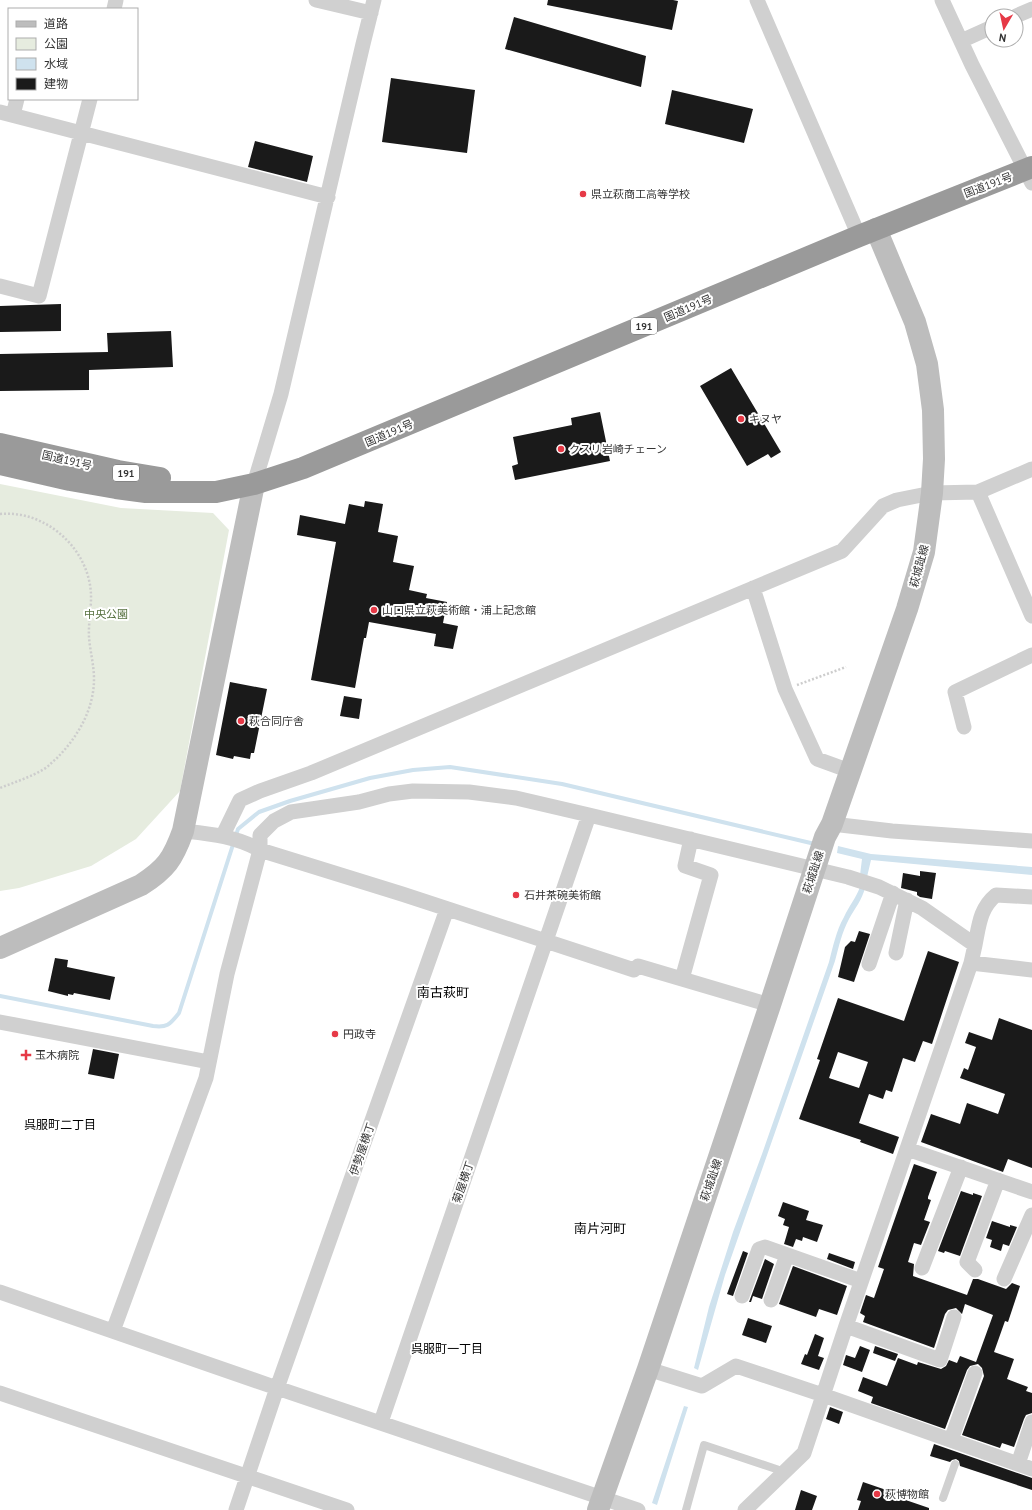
<svg xmlns="http://www.w3.org/2000/svg" width="1032" height="1510" font-family="'PT Sans','Noto Sans JP',sans-serif">
<style>
.green{fill:#e6ecdf}
.water{fill:#cfe2ee}
.lines{fill:none;stroke-linecap:round;stroke-linejoin:round}
.stream{stroke:#cfe2ee;stroke-width:4}
.building{fill:#1a1a1a;fill-rule:evenodd}
.path{stroke:#cdcdcd;stroke-width:2.5;stroke-dasharray:2 2;stroke-linecap:butt}
.lane{stroke:#d0d0d0;stroke-width:8}
.street{stroke:#d0d0d0;stroke-width:15}
.secondary{stroke:#bdbdbd;stroke-width:22}
.highway{stroke:#9a9a9a;stroke-width:22}
.poi-dot{fill:#e63946;stroke:#fff;stroke-width:1.5}
.labels{text-anchor:middle;dominant-baseline:central;stroke-width:4;stroke-linejoin:round;paint-order:stroke}
.shield{fill:#fff;stroke:#707070;stroke-width:1}
.shield-label{font-size:10px;font-weight:bold;fill:#333}
.street-label{font-size:11px;fill:#333;stroke:#fff}
.poi-label{font-size:11px;fill:#333;stroke:#fff;text-anchor:start}
.park-label{font-size:11px;fill:#56703f;stroke:#fff}
.neighbourhood-label{font-size:12px;fill:#000;stroke:#fff}
.quarter-label{font-size:13px;fill:#000;stroke:#fff}
</style>
<rect width="100%" height="100%" fill="#fff"/>
<path class="green" d="M 0,484 L 121,508 L 213,513 L 229,530 L 180,791 L 136,839 L 91,866 L 19,888 L 0,891 Z"/>
<path class="water" d="M 838,846 L 871,854 L 1032,867 L 1032,875 L 871,860 L 867,877 L 860,875 L 862,859 L 837,853 Z
M 860,887 L 865,888 C 862,900 855,908 849,919 C 842,932 839,946 835,961 L 725,1275 L 698,1370 L 694,1368 L 709,1307 L 733,1232 L 762,1154 L 829,962 C 833,947 836,931 844,917 C 849,906 856,898 860,887 Z
M 684,1406 L 688,1407 L 657,1505 L 652,1503 Z"/>
<g class="lines">
<path class="stream" d="M 0,996 L 153,1026 C 168,1028 170,1024 179,1013 L 238,829 L 259,812 L 290,801 L 370,778 L 413,770 L 450,767 L 562,784 L 815,844"/>
</g>
<path class="building" d="M 548,0 L 673,0 L 678,1 L 672,30 L 547,5 Z
M 514,17 L 646,56 L 641,87 L 505,49 Z
M 391,78 L 475,90 L 467,153 L 382,142 Z
M 672,90 L 753,109 L 744,143 L 665,124 Z
M 255,141 L 313,156 L 307,182 L 248,167 Z
M 61,304 L 61,331 L 0,332 L 0,306 Z
M 171,331 L 173,367 L 89,370 L 89,390 L 0,391 L 0,354 L 108,352 L 107,333 Z
M 731,368 L 781,452 L 771,458 L 768,454 L 747,466 L 700,386 Z
M 600,412 L 610,461 L 515,480 L 512,466 L 518,464 L 513,437 L 572,425 L 571,418 Z
M 365,501 L 383,504 L 378,532 L 398,536 L 393,562 L 414,566 L 409,590 L 427,594 L 426,598 L 447,602 L 443,623 L 458,626 L 453,649 L 434,646 L 436,634 L 369,622 L 366,638 L 364,638 L 355,688 L 311,680 L 336,542 L 297,535 L 300,515 L 345,524 L 349,504 L 364,507 Z
M 230,682 L 267,689 L 254,753 L 251,753 L 250,759 L 234,756 L 233,759 L 216,755 Z
M 344,696 L 362,699 L 359,719 L 340,716 Z
M 920,871 L 936,873 L 932,899 L 920,897 L 917,895 L 917,892 L 901,888 L 903,873 L 920,876 Z
M 859,931 L 870,934 L 854,982 L 838,977 L 845,947 L 851,941 L 855,942 Z
M 928,951 L 959,962 L 932,1044 L 923,1041 L 915,1062 L 903,1058 L 892,1092 L 886,1090 L 883,1099 L 869,1094 L 859,1123 L 899,1137 L 893,1154 L 860,1142 L 861,1140 L 799,1119 L 820,1060 L 817,1059 L 838,998 L 904,1021 ZM 838,1052 L 868,1062 L 859,1088 L 829,1078 Z
M 55,958 L 68,960 L 67,967 L 115,977 L 110,1000 L 74,993 L 73,995 L 68,994 L 68,996 L 48,991 Z
M 999,1018 L 1032,1030 L 1032,1168 L 1008,1159 L 1003,1172 L 921,1142 L 931,1114 L 960,1124 L 967,1103 L 998,1114 L 1005,1094 L 960,1078 L 964,1068 L 968,1070 L 976,1047 L 965,1043 L 969,1032 L 992,1040 Z
M 93,1049 L 119,1054 L 114,1079 L 88,1074 Z
M 914,1164 L 937,1172 L 928,1197 L 928,1199 L 931,1200 L 924,1220 L 930,1222 L 921,1245 L 914,1243 L 908,1262 L 914,1264 L 913,1276 L 967,1295 L 973,1279 L 978,1279 L 1006,1289 L 1012,1283 L 1020,1286 L 1008,1322 L 1005,1321 L 994,1352 L 1014,1359 L 1007,1379 L 1028,1387 L 1026,1391 L 1032,1393 L 1032,1413 L 1026,1415 L 1024,1419 L 1014,1447 L 1002,1443 L 1000,1448 L 962,1435 L 984,1376 L 982,1368 L 978,1364 L 970,1366 L 967,1370 L 945,1429 L 871,1403 L 873,1397 L 858,1391 L 863,1377 L 887,1386 L 898,1358 L 917,1365 L 918,1362 L 941,1369 L 946,1366 L 949,1360 L 957,1363 L 960,1356 L 976,1362 L 993,1315 L 965,1304 L 962,1314 L 956,1308 L 948,1310 L 945,1314 L 934,1348 L 863,1322 L 865,1316 L 860,1313 L 866,1295 L 874,1298 L 884,1269 L 878,1267 Z
M 961,1191 L 973,1195 L 973,1193 L 982,1196 L 960,1256 L 945,1251 L 944,1253 L 938,1251 Z
M 783,1202 L 809,1211 L 806,1220 L 823,1225 L 817,1242 L 803,1237 L 802,1241 L 796,1239 L 793,1247 L 784,1244 L 789,1227 L 783,1225 L 785,1219 L 778,1216 Z
M 992,1221 L 1010,1227 L 1010,1225 L 1017,1227 L 1009,1246 L 1003,1244 L 1001,1251 L 990,1247 L 992,1240 L 986,1238 Z
M 743,1251 L 748,1253 L 733,1296 L 727,1294 Z
M 829,1253 L 855,1262 L 853,1269 L 827,1259 Z
M 765,1259 L 774,1264 L 762,1299 L 753,1296 L 751,1302 L 749,1302 Z
M 793,1266 L 847,1286 L 837,1315 L 819,1309 L 816,1317 L 779,1304 Z
M 748,1318 L 772,1326 L 766,1343 L 742,1335 Z
M 815,1334 L 824,1338 L 818,1356 L 824,1358 L 819,1370 L 801,1364 L 805,1354 L 807,1355 Z
M 860,1346 L 870,1350 L 862,1372 L 843,1365 L 846,1355 L 855,1358 Z
M 875,1346 L 898,1354 L 895,1361 L 873,1353 Z
M 830,1407 L 843,1412 L 839,1424 L 826,1419 Z
M 934,1444 L 1032,1478 L 1032,1490 L 960,1466 L 959,1461 L 956,1459 L 952,1460 L 950,1462 L 930,1456 Z
M 863,1482 L 895,1493 L 894,1496 L 929,1508 L 929,1510 L 858,1510 L 861,1501 L 857,1500 Z
M 801,1490 L 817,1496 L 812,1510 L 795,1510 Z"/>
<g class="lines">
<path class="path" d="M 0,514 C 41,510 80,541 89,580 C 94,600 88,618 89,637 C 90,651 94,665 94,679 C 94,710 77,738 56,759 C 52,762 49,766 44,769 C 31,777 15,782 0,788
M 797,685 L 846,667"/>
<path class="lane" d="M 943,1498 L 955,1464
M 686,1510 L 704,1445 L 785,1472"/>
<path class="street" d="M 316,0 L 371,13
M 757,0 L 859,236
M 942,0 L 972,65 L 1032,183
M 114,9 L 116,0
M 1016,16 L 1032,9
M 961,41 L 992,27
M 0,112 L 328,197
M 13,115 L 17,99
M 0,286 L 39,296 L 90,99
M 254,484 L 281,394 L 363,44 L 374,0
M 978,492 L 1032,616
M 753,588 L 785,689 L 817,759 L 850,771
M 964,727 L 955,692 L 1032,655
M 832,824 L 892,831 L 1032,841
M 183,831 C 211,834 235,836 260,850 L 402,894 L 634,970 L 638,966 L 770,1005
M 223,835 L 240,800 L 260,791 L 311,773 L 842,551 L 883,506 L 897,500 L 932,493 L 978,492 L 1032,469
M 975,945 C 979,925 980,908 996,895 L 1032,897
M 896,953 L 907,900
M 971,963 L 1032,970
M 869,964 L 893,893
M 682,979 L 711,875 L 685,866 L 691,839
M 0,1022 L 209,1062
M 907,1149 L 1032,1192
M 922,1268 L 961,1167
M 975,1270 L 967,1262 L 998,1180
M 1004,1279 L 1032,1215
M 0,1292 L 277,1388 L 638,1510
M 742,1296 L 759,1249 L 765,1247 L 861,1281
M 771,1300 L 787,1255
M 846,1326 L 940,1360 L 954,1317
M 113,1331 L 206,1078 L 227,974 L 260,850 L 260,835 L 274,821 L 291,812 L 359,802 L 389,794 L 413,791 L 469,792 L 516,798 L 589,815 L 848,877 L 879,887 L 922,908 L 975,945 L 971,963 L 846,1326 L 804,1453 L 745,1510
M 648,1369 L 702,1386 L 736,1366 L 823,1395 L 1032,1469
M 0,1393 L 347,1510
M 381,1422 L 589,815
M 951,1440 L 975,1373
M 1018,1464 L 1032,1422
M 236,1510 L 277,1388 L 447,909"/>
<path class="secondary" d="M 0,948 L 141,885 C 166,869 173,859 183,831 L 254,484
M 598,1510 L 648,1369 L 770,1005 L 825,837 L 832,824 L 907,609 L 924,552 L 932,493 L 934,459 L 933,410 L 927,364 L 915,322 L 876,229"/>
<path class="highway" d="M 0,444 L 118,471 L 160,478
M 0,464 L 70,480 L 116,488 L 146,492 L 216,492 L 254,484 L 303,468 L 859,236 L 1032,167"/>
</g>
<g class="poi-dot">
<circle cx="583" cy="194" r="4"/>
<circle cx="741" cy="419" r="4"/>
<circle cx="561" cy="449" r="4"/>
<circle cx="374" cy="610" r="4"/>
<circle cx="241" cy="721" r="4"/>
<circle cx="516" cy="895" r="4"/>
<circle cx="335" cy="1034" r="4"/>
<path d="M24 1049h4v4h4v4h-4v4h-4v-4h-4v-4h4z"/>
<circle cx="877" cy="1494" r="4"/>
</g>
<g class="labels">
<g class="shield">
<rect x="631" y="318" width="26" height="16" rx="3"/>
<rect x="113" y="465" width="26" height="16" rx="3"/>
</g>
<g class="shield-label">
<text x="644" y="326">191</text>
<text x="126" y="473">191</text>
</g>
<g class="street-label">
<text transform="translate(988 185) rotate(-21)">国道191号</text>
<text transform="translate(688 308) rotate(-23)">国道191号</text>
<text transform="translate(389 433) rotate(-23)">国道191号</text>
<text transform="translate(67 460) rotate(13)">国道191号</text>
<text transform="translate(919 566) rotate(-75)">萩城趾線</text>
<text transform="translate(813 872) rotate(-72)">萩城趾線</text>
<text transform="translate(362 1149) rotate(-71)">伊勢屋横丁</text>
<text transform="translate(711 1180) rotate(-71)">萩城趾線</text>
<text transform="translate(463 1182) rotate(-71)">菊屋横丁</text>
</g>
<g class="poi-label">
<text x="591" y="194">県立萩商工高等学校</text>
<text x="749" y="419">キヌヤ</text>
<text x="569" y="449">クスリ岩崎チェーン</text>
<text x="382" y="610">山口県立萩美術館・浦上記念館</text>
<text x="249" y="721">萩合同庁舎</text>
<text x="524" y="895">石井茶碗美術館</text>
<text x="343" y="1034">円政寺</text>
<text x="35" y="1055">玉木病院</text>
<text x="885" y="1494">萩博物館</text>
</g>
<g class="park-label">
<text x="106" y="614">中央公園</text>
</g>
<g class="neighbourhood-label">
<text x="60" y="1124">呉服町二丁目</text>
<text x="447" y="1348">呉服町一丁目</text>
</g>
<g class="quarter-label">
<text x="443" y="992">南古萩町</text>
<text x="600" y="1228">南片河町</text>
</g>
</g>
<rect x="8" y="8" width="130" height="92" fill="#ffffff" stroke="#adadad"/>
<rect x="16" y="21" width="20" height="6" fill="#bdbdbd" stroke="#adadad"/>
<text x="44" y="28" font-size="12" fill="#333333">道路</text>
<rect x="16" y="38" width="20" height="12" fill="#e6ecdf" stroke="#adadad"/>
<text x="44" y="48" font-size="12" fill="#333333">公園</text>
<rect x="16" y="58" width="20" height="12" fill="#cfe2ee" stroke="#adadad"/>
<text x="44" y="68" font-size="12" fill="#333333">水域</text>
<rect x="16" y="78" width="20" height="12" fill="#1a1a1a" stroke="#adadad"/>
<text x="44" y="88" font-size="12" fill="#333333">建物</text>
<g transform="translate(1004 28) rotate(189)"><circle r="19" fill="#ffffff" stroke="#adadad"/>
<path d="M0-3L7 15L0 10L-7 15Z" fill="#e63946"/>
<text y="-6" font-size="11" font-weight="bold" text-anchor="middle" fill="#333333">N</text>
</g>
</svg>
